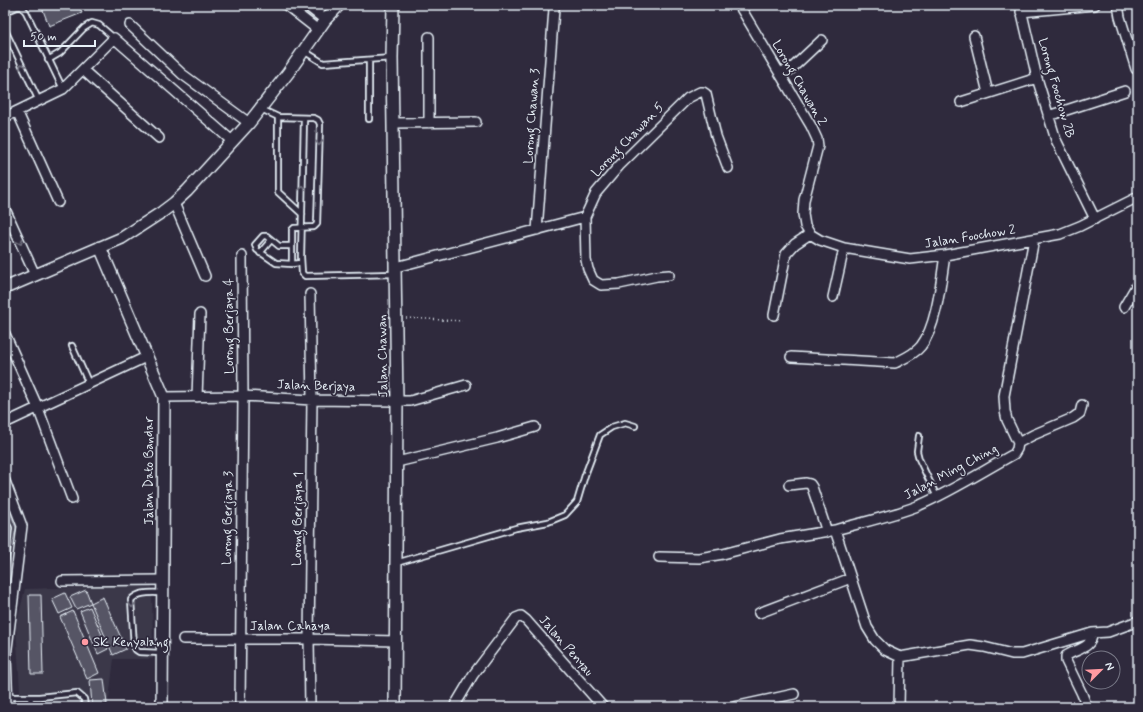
<svg xmlns="http://www.w3.org/2000/svg" width="1143" height="712" font-family="Mynerve,sans-serif">
<style>
.built{fill:#3b3749}
.green{fill:#464455;stroke:#979aa6}
.building{fill:#575565;stroke:#e8f1f8}
.lines{fill:none;stroke-linecap:round;stroke-linejoin:round}
.service-casing{stroke:#e8f1f8;stroke-width:8}
.minor-casing{stroke:#e8f1f8;stroke-width:12}
.tertiary-casing{stroke:#e8f1f8;stroke-width:14}
.path{stroke:#e8f1f8;stroke-width:1.5;stroke-dasharray:1 3;stroke-linecap:butt}
.service{stroke:#2f2a3d;stroke-width:4.5}
.minor{stroke:#2f2a3d;stroke-width:9}
.tertiary{stroke:#2f2a3d;stroke-width:11}
.oneway{stroke:#70707e}
.poi-dot{fill:#ff9aa2;stroke:#2f2a3d;stroke-width:1.5}
.labels{text-anchor:middle;dominant-baseline:central;stroke-width:3.5;stroke-linejoin:round;paint-order:stroke}
.street-label{font-size:13px;fill:#e8f1f8;stroke:#2f2a3d}
.poi-label{font-size:13px;fill:#e8f1f8;stroke:#2f2a3d;text-anchor:start}
</style>
<rect width="100%" height="100%" fill="#2f2a3d"/>
<filter id="ink" filterUnits="userSpaceOnUse"><feTurbulence type="fractalNoise" baseFrequency=".025" numOctaves="2"/><feDisplacementMap in="SourceGraphic" scale="8" xChannelSelector="R" yChannelSelector="G"/><feConvolveMatrix kernelMatrix="1 2 1 2 8 2 1 2 1" color-interpolation-filters="sRGB"/></filter>
<g filter="url(#ink)">
<path class="built" d="M 152,585 L 153,659 L 114,659 L 108,707 L 21,707 L 16,626 L 25,589 Z"/>
<path class="green" d="M 5,499 L 16,528 L 5,578 Z"/>
<path class="building" d="M 41,5 L 79,5 L 82,13 L 49,26 Z
M 86,590 L 91,603 L 76,609 L 70,597 Z
M 65,593 L 72,608 L 59,614 L 52,599 Z
M 29,595 L 41,595 L 43,674 L 31,674 Z
M 103,597 L 126,649 L 113,655 L 91,603 Z
M 90,607 L 108,649 L 98,654 L 80,611 Z
M 73,611 L 99,673 L 87,679 L 60,617 Z
M 104,679 L 107,704 L 92,706 L 90,680 Z"/>
<g class="lines">
<defs>
<path id="service" d="M 5,12 L 17,7 L 22,7 L 26,12 L 63,89
M 321,16 L 322,5
M 5,30 L 39,101
M 304,51 L 323,63 L 392,58
M 48,60 L 60,53 L 84,28 L 92,23 L 99,25 L 114,38
M 369,60 L 369,119
M 261,109 L 278,117 L 314,118 L 318,120 L 320,124 L 317,224 L 314,227 L 294,228 L 292,230 L 292,264 L 300,263
M 278,117 L 278,192 L 302,214
M 304,118 L 301,257 L 302,273 L 305,276 L 395,274
M 260,253 L 271,240
M 292,264 L 276,263 L 257,250 L 255,245 L 263,236 L 267,236 L 279,246 L 292,246
M 72,346 L 89,384
M 919,436 L 917,451 L 919,459 L 937,497
M 5,521 L 9,528 L 5,565
M 396,563 L 516,528 L 548,522 L 565,515 L 577,502 L 585,475 L 600,435 L 612,427 L 625,423 L 635,426
M 161,653 L 139,652 L 136,650 L 134,646 L 131,600 C 139,591 152,593 163,593
M 8,697 L 39,697 L 77,693 L 84,699 L 85,707
M 30,697 L 32,707"/>
<path id="minor" d="M 286,5 L 318,30
M 306,5 L 325,20
M 739,5 L 811,126 L 817,139 L 818,146 L 804,200 L 803,214 L 805,226 L 810,234 L 820,240 L 844,248 L 910,259 L 945,255 L 1060,234 L 1080,226 L 1138,197
M 1020,5 L 1037,78 L 1056,140 L 1095,219
M 1118,5 L 1120,17 L 1136,69
M 1021,12 L 1095,5
M 130,25 L 182,74 L 249,123
M 974,36 L 988,93
M 83,70 L 159,138
M 779,72 L 790,70 L 822,40
M 961,102 L 1037,78
M 17,111 L 58,202
M 1048,116 L 1125,91
M 5,117 L 63,89 L 114,38 L 232,141
M 393,123 L 476,122
M 429,123 L 429,37
M 174,203 L 205,276
M 5,209 L 35,275
M 537,230 L 554,9 L 553,5
M 1034,239 L 1004,396 L 1005,411 L 1007,420 L 1018,443 L 1017,449 L 1014,454 C 983,471 952,491 920,505 C 893,516 863,522 835,530 L 867,627 L 875,640 L 885,650 L 900,657 L 970,645 L 984,647 L 1012,654 L 1022,654 L 1092,633 L 1108,632 L 1138,621
M 396,267 L 585,217
M 669,275 L 657,276 L 619,284 L 601,285 L 593,280 L 588,269 L 586,260 L 585,217 L 596,193 L 619,166 L 688,98 L 700,92 L 703,92 L 706,94 L 716,136 L 728,168
M 310,294 L 312,400 L 309,639 L 310,707
M 833,297 L 844,248
M 1124,307 L 1138,283
M 774,315 L 786,254 L 795,244 L 810,234
M 5,334 L 38,408 L 72,499
M 791,357 L 895,363 C 903,359 915,354 921,346 C 937,326 941,281 945,255
M 164,397 L 243,396 L 312,400 L 397,401 L 410,401 L 466,385
M 197,397 L 200,314
M 5,423 L 146,357
M 1018,443 L 1033,435 L 1073,418 L 1080,413 L 1082,405
M 397,462 L 497,438 L 535,427
M 5,481 L 22,526 L 6,656 L 8,707
M 789,485 L 806,483 L 810,484 L 812,487 L 827,532
M 659,557 L 699,558 L 723,554 L 780,539 L 835,530
M 62,581 L 163,580
M 759,613 L 851,578
M 183,639 L 309,639 L 396,641
M 240,707 L 243,396 L 242,256
M 454,707 L 473,675 L 516,618 L 521,616 L 526,620 L 603,707
M 734,707 L 794,694
M 899,707 L 900,657
M 1087,707 L 1082,694 L 1066,661 L 1066,656 C 1076,649 1093,648 1092,633"/>
<path id="tertiary" d="M 393,5 L 392,58 L 397,401 L 395,707
M 100,247 L 164,397 L 162,707
M 5,288 L 122,238 L 162,212 L 174,203 L 187,191 L 249,123 L 288,73 L 325,20 L 339,5"/>
</defs>
<use href="#service" class="service-casing"/>
<use href="#minor" class="minor-casing"/>
<use href="#tertiary" class="tertiary-casing"/>
<path class="path" d="M 406,318 L 462,321"/>
<use href="#service" class="service"/>
<use href="#minor" class="minor"/>
<use href="#tertiary" class="tertiary"/>
</g>
<defs><path id="oneway-chevron" d="M-2-3.5L2.5 0L-2 3.5" fill="none" stroke-width="1.6" stroke-linecap="round" stroke-linejoin="round"/></defs>
<g class="oneway">
<use href="#oneway-chevron" transform="translate(22 66) rotate(-116)"/>
<use href="#oneway-chevron" transform="translate(319 143) rotate(92)"/>
<use href="#oneway-chevron" transform="translate(302 188) rotate(-89)"/>
<use href="#oneway-chevron" transform="translate(20 242) rotate(66)"/>
<use href="#oneway-chevron" transform="translate(132 605) rotate(90)"/>
</g>
</g>
<circle class="poi-dot" cx="85" cy="642" r="4"/>
<g class="labels">
<g class="street-label">
<text transform="translate(799 83) rotate(60)">Lorong Chawan 2</text>
<text transform="translate(1056 88) rotate(74)">Lorong Foochow 2B</text>
<text transform="translate(532 116) rotate(-86)">Lorong Chawan 3</text>
<text transform="translate(628 140) rotate(-46)">Lorong Chawan 5</text>
<text transform="translate(970 237) rotate(-9)">Jalan Foochow 2</text>
<text transform="translate(229 326) rotate(-90)">Lorong Berjaya 4</text>
<text transform="translate(383 356) rotate(-91)">Jalan Chawan</text>
<text transform="translate(316 386) rotate(2)">Jalan Berjaya</text>
<text transform="translate(149 471) rotate(-90)">Jalan Dato Bandar</text>
<text transform="translate(951 472) rotate(-28)">Jalan Ming Ching</text>
<text transform="translate(228 518) rotate(-89)">Lorong Berjaya 3</text>
<text transform="translate(298 519) rotate(-89)">Lorong Berjaya 1</text>
<text x="290" y="626">Jalan Cahaya</text>
<text transform="translate(566 646) rotate(49)">Jalan Penyau</text>
</g>
<g class="poi-label">
<text x="93" y="642">SK Kenyalang</text>
</g>
</g>
<rect width="1143" height="712" fill="none" stroke="#2f2a3d" stroke-width="20"/>
<rect x="10" y="10" width="1123" height="692" fill="none" stroke="#e8f1f8" stroke-width="1.5" filter="url(#ink)"/>
<g transform="translate(1101 670) rotate(66)"><circle r="19" fill="#2f2a3d" stroke="#797a88"/>
<path d="M0-3L7 15L0 10L-7 15Z" fill="#ff9aa2"/>
<text y="-6" font-size="11" font-weight="bold" text-anchor="middle" fill="#e8f1f8">N</text>
</g>
<path d="M24 40v6h71v-6" fill="none" stroke="#e8f1f8" stroke-width="2"/>
<text x="30" y="40" font-size="12" fill="#e8f1f8" stroke="#2f2a3d" stroke-width="3" paint-order="stroke">50 m</text>
</svg>
